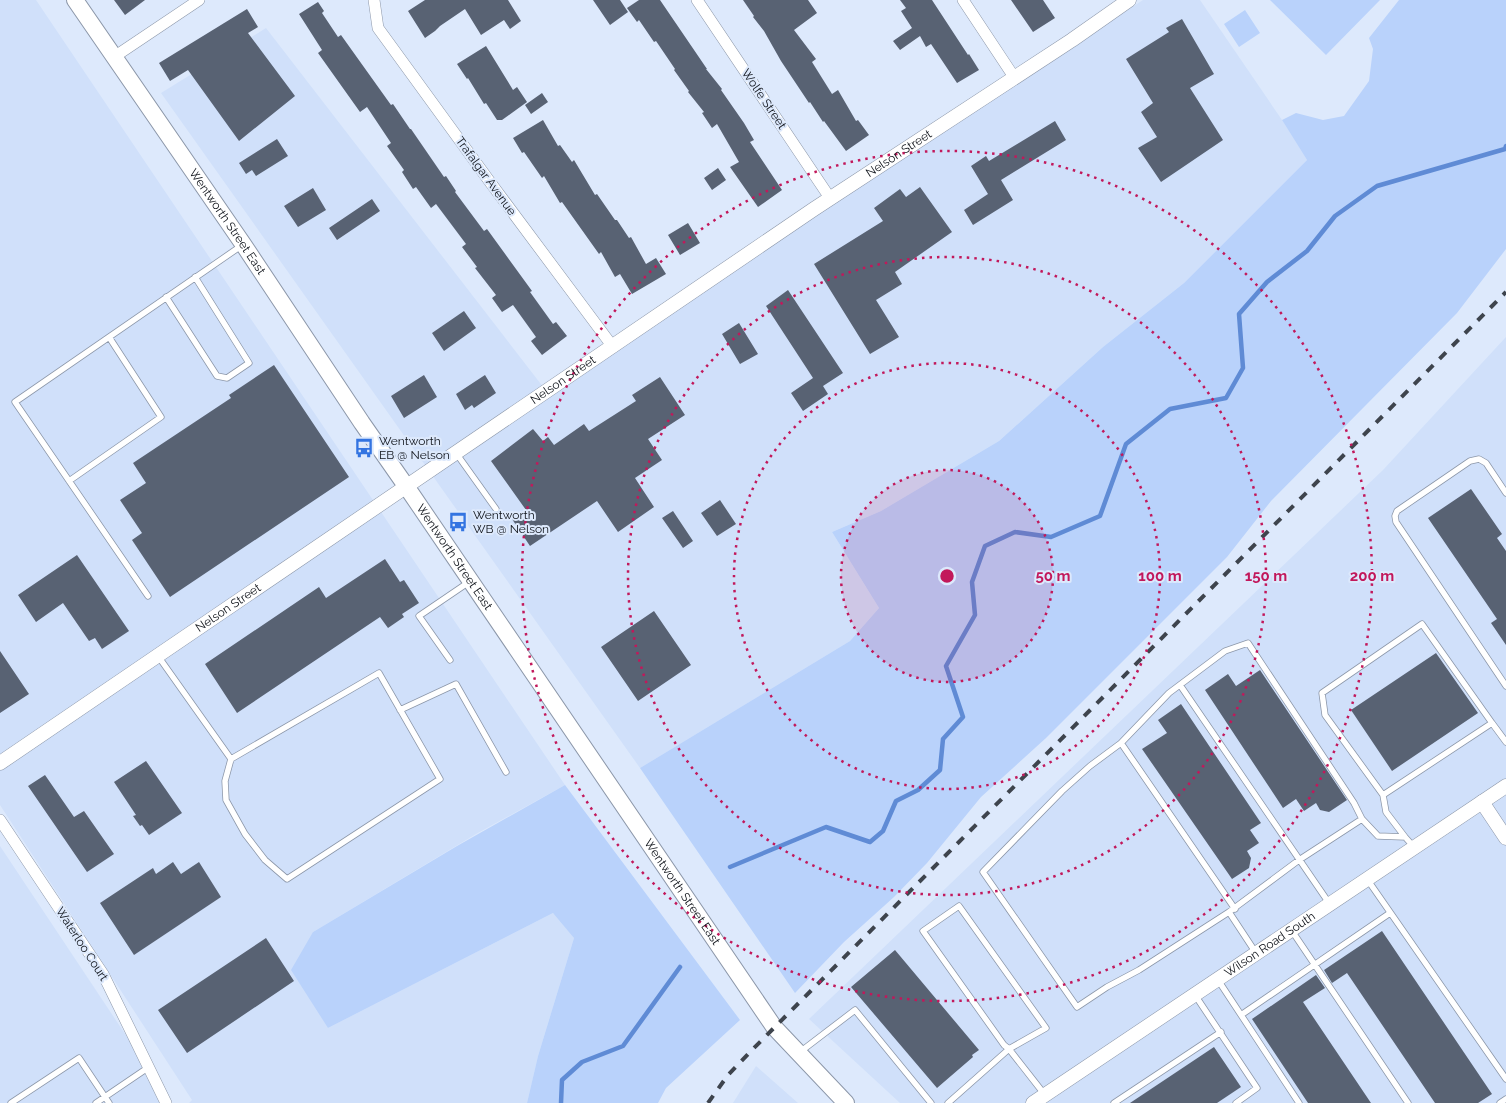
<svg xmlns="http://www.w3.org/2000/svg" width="1506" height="1103" font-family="Raleway,sans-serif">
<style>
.built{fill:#d0e0fa}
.green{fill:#b9d2fb}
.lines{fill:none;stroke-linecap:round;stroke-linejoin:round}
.stream{stroke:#5f8bd5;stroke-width:4.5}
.building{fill:#586273}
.service-casing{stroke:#8c97a9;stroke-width:7}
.minor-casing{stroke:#8c97a9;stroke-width:12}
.tertiary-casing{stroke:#8c97a9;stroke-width:15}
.secondary-casing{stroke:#8c97a9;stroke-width:18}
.service{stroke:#fff;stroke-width:5.5}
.minor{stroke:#fff;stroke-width:11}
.tertiary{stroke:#fff;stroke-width:14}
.secondary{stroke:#fff;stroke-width:16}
.rail{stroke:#3e444d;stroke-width:4;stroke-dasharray:9 9;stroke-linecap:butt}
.ring{fill:none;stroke:#c2185b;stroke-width:2.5;stroke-dasharray:2.5 5}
.labels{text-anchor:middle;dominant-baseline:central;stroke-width:4;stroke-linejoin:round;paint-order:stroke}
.street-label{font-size:12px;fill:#0f131a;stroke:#dde9fc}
.poi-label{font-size:12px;fill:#0f131a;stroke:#dde9fc;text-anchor:start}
.centre{fill:#c2185b;stroke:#dde9fc;stroke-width:2.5}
.ring-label{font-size:15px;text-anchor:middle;font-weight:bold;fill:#c2185b;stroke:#dde9fc;stroke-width:4;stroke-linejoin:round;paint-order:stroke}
</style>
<rect width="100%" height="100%" fill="#dde9fc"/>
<path class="built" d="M 0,0 L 36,0 L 565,785 L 476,834 L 313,932 L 328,1028 L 553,913 L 566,924 L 574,938 L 538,1056 L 527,1103 L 189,1103 L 192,1100 L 0,805 Z
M 1143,0 L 1200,0 L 1282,120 L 1307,160 L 1184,283 L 1103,347 L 999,441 L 881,511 L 832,532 L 879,608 L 850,641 L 640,768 L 161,93 L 266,28 L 547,392 Z
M 1506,337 L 1506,1103 L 900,1103 L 809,1019 L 1383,470 Z
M 0,846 L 171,1103 L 0,1103 Z
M 756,1066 L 798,1103 L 733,1103 Z"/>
<path class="green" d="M 1270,0 L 1380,0 L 1326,55 Z
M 1399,0 L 1506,0 L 1506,249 L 1457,313 L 1271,501 L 1227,557 L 1046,738 L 981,797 L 927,863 L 894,897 L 844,942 L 795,993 L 640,768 L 850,641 L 879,608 L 832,532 L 881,511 L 999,441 L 1103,347 L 1184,283 L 1307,160 L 1282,120 L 1296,113 L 1323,120 L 1344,116 L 1369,81 L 1373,49 L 1369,38 Z
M 1245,10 L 1260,33 L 1239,47 L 1224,24 Z
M 565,785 L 740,1020 L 666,1088 L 658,1103 L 527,1103 L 538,1056 L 574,938 L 553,913 L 328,1028 L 291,970 L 313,932 L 457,846 Z"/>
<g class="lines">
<path class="stream" d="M 730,867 L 826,827 L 870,842 L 883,831 L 896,801 L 918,790 L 940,770 L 943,739 L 963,717 L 946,666 L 975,615 L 972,582 L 985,546 L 1015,532 L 1051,537 L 1100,516 L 1126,444 L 1170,409 L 1226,398 L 1243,368 L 1239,314 L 1267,282 L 1307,251 L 1335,216 L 1377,186 L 1505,149 L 1506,146
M 561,1103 L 562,1080 L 582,1062 L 623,1046 L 680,967"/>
</g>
<path class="building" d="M 114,0 L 145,0 L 125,15 Z
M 425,0 L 508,0 L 521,21 L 510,29 L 504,20 L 481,35 L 465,9 L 440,26 L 435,31 L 425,38 L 408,11 Z
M 593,0 L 620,0 L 628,12 L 610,25 Z
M 639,0 L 660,0 L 707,69 L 706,69 L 722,89 L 721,90 L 744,123 L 754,140 L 750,142 L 782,190 L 758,207 L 730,167 L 739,162 L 717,124 L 712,128 L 702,113 L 704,112 L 688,92 L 689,91 L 674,70 L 675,69 L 656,41 L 654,42 L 639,20 L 637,22 L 627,8 Z
M 743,0 L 808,0 L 817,13 L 794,30 L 816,59 L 812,62 L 832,94 L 838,90 L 856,121 L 858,120 L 869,135 L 846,151 L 824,121 L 823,122 L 810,102 L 809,103 L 781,61 L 764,31 L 753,17 L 754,16 Z
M 900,0 L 932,0 L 968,55 L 969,54 L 979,70 L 957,83 L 931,44 L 926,47 L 920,36 L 900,50 L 893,41 L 912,28 L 901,11 L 906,8 Z
M 1011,0 L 1043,0 L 1055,18 L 1033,32 Z
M 318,2 L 324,11 L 322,13 L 338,37 L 341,35 L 391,105 L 393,104 L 410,129 L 411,129 L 444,177 L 446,176 L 456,191 L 455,192 L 484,231 L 487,229 L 532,291 L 530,292 L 553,324 L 556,322 L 567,336 L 542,355 L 531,341 L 536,337 L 513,305 L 502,312 L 492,298 L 496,295 L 475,268 L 477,267 L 462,247 L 466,244 L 436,204 L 431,208 L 416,187 L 413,189 L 402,172 L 404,170 L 387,146 L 391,143 L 367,107 L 360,112 L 318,53 L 322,50 L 299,14 Z
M 247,9 L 258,27 L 248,33 L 295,96 L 239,141 L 188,70 L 170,81 L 159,63 Z
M 1182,19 L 1214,74 L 1190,88 L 1223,140 L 1161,182 L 1138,148 L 1157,137 L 1141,112 L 1153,103 L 1126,59 L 1169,32 L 1166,28 Z
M 486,46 L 513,90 L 517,87 L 527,102 L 502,120 L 497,120 L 486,103 L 484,104 L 468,78 L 467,79 L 457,64 Z
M 542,93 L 548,102 L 531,114 L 525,105 Z
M 543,120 L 558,146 L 560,145 L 572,162 L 574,160 L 595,195 L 597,194 L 615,220 L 617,220 L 629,238 L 631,237 L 646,264 L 656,258 L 666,274 L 632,294 L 620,274 L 615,277 L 601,252 L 599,254 L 562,202 L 560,203 L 544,176 L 542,178 L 524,152 L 522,153 L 513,138 Z
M 1055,121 L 1066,140 L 1001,180 L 1013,200 L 973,225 L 964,210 L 988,194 L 971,166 L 986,156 L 989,161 Z
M 277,139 L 288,156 L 256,176 L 252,170 L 246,174 L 239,163 Z
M 718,168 L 726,180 L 712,190 L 704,178 Z
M 920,187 L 952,232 L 895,272 L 902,284 L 876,300 L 899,337 L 870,354 L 814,264 L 883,221 L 874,208 L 900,189 L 906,197 Z
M 313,188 L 326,210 L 298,227 L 284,206 Z
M 372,199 L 380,211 L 337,240 L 329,228 Z
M 688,223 L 700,243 L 680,255 L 668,235 Z
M 788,290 L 843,373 L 823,386 L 828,394 L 803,411 L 791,393 L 813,378 L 766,306 Z
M 464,311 L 476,328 L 444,351 L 432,333 Z
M 739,323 L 758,354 L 740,364 L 722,334 Z
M 274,365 L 349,477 L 170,597 L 132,540 L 142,533 L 120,500 L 146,483 L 133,463 L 231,398 L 229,395 Z
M 424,375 L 437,397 L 404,418 L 391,396 Z
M 485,375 L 496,393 L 474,408 L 472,405 L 465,410 L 456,394 Z
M 660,377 L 685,415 L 648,439 L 662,460 L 635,478 L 654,507 L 618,532 L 597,501 L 530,546 L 512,519 L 526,510 L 491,461 L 533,429 L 543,441 L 548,437 L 554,445 L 584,424 L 589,431 L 636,401 L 632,395 Z
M 1471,489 L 1502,534 L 1497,538 L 1506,551 L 1506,645 L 1491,623 L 1497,619 L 1428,518 Z
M 720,500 L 736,524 L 717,536 L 701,513 Z
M 673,511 L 693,541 L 683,548 L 662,518 Z
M 77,555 L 129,631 L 102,649 L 95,638 L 89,641 L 63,603 L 36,622 L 18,595 Z
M 385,559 L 400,582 L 404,580 L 419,603 L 402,614 L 404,617 L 388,628 L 380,617 L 237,713 L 205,664 L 319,587 L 326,598 Z
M 654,611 L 691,665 L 638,701 L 601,647 Z
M 0,651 L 29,694 L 0,713 Z
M 1436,653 L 1478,713 L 1392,771 L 1351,710 Z
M 1260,670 L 1347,800 L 1329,812 L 1320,810 L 1316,803 L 1304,811 L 1296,799 L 1283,808 L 1205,690 L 1228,674 L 1236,686 Z
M 1181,704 L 1261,823 L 1250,830 L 1259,843 L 1247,851 L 1251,858 L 1249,868 L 1232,879 L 1142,749 L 1167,733 L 1158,720 Z
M 146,761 L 182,813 L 149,835 L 142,825 L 140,826 L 133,816 L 136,815 L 114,782 Z
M 45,775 L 74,817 L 84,811 L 114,854 L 87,872 L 28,786 Z
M 173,862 L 181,874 L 199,862 L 221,897 L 134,955 L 100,903 L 153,868 L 156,874 Z
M 1382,931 L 1492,1094 L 1478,1103 L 1435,1103 L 1347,973 L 1332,983 L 1324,970 Z
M 266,938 L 294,981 L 187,1053 L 158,1010 Z
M 895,950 L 979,1050 L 972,1055 L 973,1057 L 937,1088 L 851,987 Z
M 1316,975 L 1325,988 L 1303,1002 L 1371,1103 L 1308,1103 L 1252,1019 Z
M 1214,1047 L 1241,1087 L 1217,1103 L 1130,1103 Z"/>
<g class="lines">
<defs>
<path id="service" d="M 166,297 L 217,376 L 227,378 L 249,363 L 195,277
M 456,453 L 496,509
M 69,481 L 161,417 L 109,337
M 1506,493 L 1486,463 L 1479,459 L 1470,461 L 1397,511 L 1395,516 L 1396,522 L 1506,686
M 148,596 L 15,402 L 241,246
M 158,656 L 231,759 L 379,673 L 440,779 L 287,879 L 265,860 L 245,834 L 226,800 L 225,781 L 231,759
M 450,660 L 419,616 L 469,582
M 1180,685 L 1329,903
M 400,710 L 456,684 L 506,772
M 1121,743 L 1090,766 L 1062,791 L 983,872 L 1077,1007 L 1107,987 L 1139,970 L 1229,912
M 1383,795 L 1325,715 L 1322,693 L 1422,624 L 1492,723
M 1405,837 L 1386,812 L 1383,795 L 1492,723 L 1506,742
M 1367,879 L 1506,1079
M 1235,909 L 1121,743 L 1169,693 L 1225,651 L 1248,643 L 1354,803 L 1362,819
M 1292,931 L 1408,1103
M 1256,953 L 1229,912 L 1299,860 L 1362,819 L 1378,836 L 1405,837 L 1414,847
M 1218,980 L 1299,1103
M 1195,995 L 1257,1088 L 1236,1103
M 1241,1015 L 1390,913
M 800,1052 L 855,1010 L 931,1103
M 11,1103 L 79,1058 L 109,1103
M 96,1103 L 149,1067
M 948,1103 L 1009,1049 L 1046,1028 L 959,906 L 923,931 L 1004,1045 L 1009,1049 L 1045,1095
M 1114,1103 L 1221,1032
M 1500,1103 L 1506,1099"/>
<path id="minor" d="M 374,0 L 378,28 L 490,182 L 613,347
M 697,0 L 830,198
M 963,0 L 1014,77
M 114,57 L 199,0
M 0,820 L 103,974 L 166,1103"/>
<g id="tertiary">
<path id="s1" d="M 0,763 L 814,209 L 1072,40 L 1129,0"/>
<path d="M 1482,802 L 1506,838"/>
<path id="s2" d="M 1033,1103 L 1506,786"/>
</g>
<g id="secondary">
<path id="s3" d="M 75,0 L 243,244 L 362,423 L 406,486 L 774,1027 L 846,1103"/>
</g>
</defs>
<use href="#service" class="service-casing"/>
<use href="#minor" class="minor-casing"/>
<use href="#tertiary" class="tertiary-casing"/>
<use href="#secondary" class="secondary-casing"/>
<use href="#service" class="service"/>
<use href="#minor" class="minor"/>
<use href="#tertiary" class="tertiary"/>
<use href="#secondary" class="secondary"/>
<path class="rail" d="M 708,1103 L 728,1075 L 752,1050 L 1506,292"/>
</g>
<circle cx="947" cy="576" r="106" fill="#c2185b" fill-opacity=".12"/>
<g class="ring">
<circle cx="947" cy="576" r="106"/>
<circle cx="947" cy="576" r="213"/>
<circle cx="947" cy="576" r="319"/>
<circle cx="947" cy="576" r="425"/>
</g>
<defs>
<symbol id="bus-bare" viewBox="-9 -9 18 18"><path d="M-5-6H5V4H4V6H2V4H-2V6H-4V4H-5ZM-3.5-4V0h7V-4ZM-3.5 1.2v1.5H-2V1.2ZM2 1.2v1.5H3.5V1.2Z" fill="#3374e1" stroke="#dde9fc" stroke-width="2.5" paint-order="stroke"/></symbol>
</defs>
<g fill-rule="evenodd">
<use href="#bus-bare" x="350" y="434" width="28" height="28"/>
<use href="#bus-bare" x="444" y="508" width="28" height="28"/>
</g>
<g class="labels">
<g class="street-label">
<text transform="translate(764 99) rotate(56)">Wolfe Street</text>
<text stroke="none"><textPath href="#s1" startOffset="1086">Nelson Street</textPath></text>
<text transform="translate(486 176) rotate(54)">Trafalgar Avenue</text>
<text stroke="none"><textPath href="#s3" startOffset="269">Wentworth Street East</textPath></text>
<text stroke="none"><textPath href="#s1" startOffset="681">Nelson Street</textPath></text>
<text stroke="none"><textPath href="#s3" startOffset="674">Wentworth Street East</textPath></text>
<text stroke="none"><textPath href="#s1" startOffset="276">Nelson Street</textPath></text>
<text stroke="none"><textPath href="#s3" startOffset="1079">Wentworth Street East</textPath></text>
<text transform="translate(82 944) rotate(57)">Waterloo Court</text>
<text stroke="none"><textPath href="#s2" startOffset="285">Wilson Road South</textPath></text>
</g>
<g class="poi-label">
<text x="379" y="441">Wentworth<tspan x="379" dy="14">EB @ Nelson</tspan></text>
<text x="473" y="515">Wentworth<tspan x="473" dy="14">WB @ Nelson</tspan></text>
</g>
</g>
<circle cx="947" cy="576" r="8" class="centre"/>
<g class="ring-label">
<text x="1053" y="581">50 m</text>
<text x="1160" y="581">100 m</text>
<text x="1266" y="581">150 m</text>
<text x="1372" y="581">200 m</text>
</g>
</svg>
